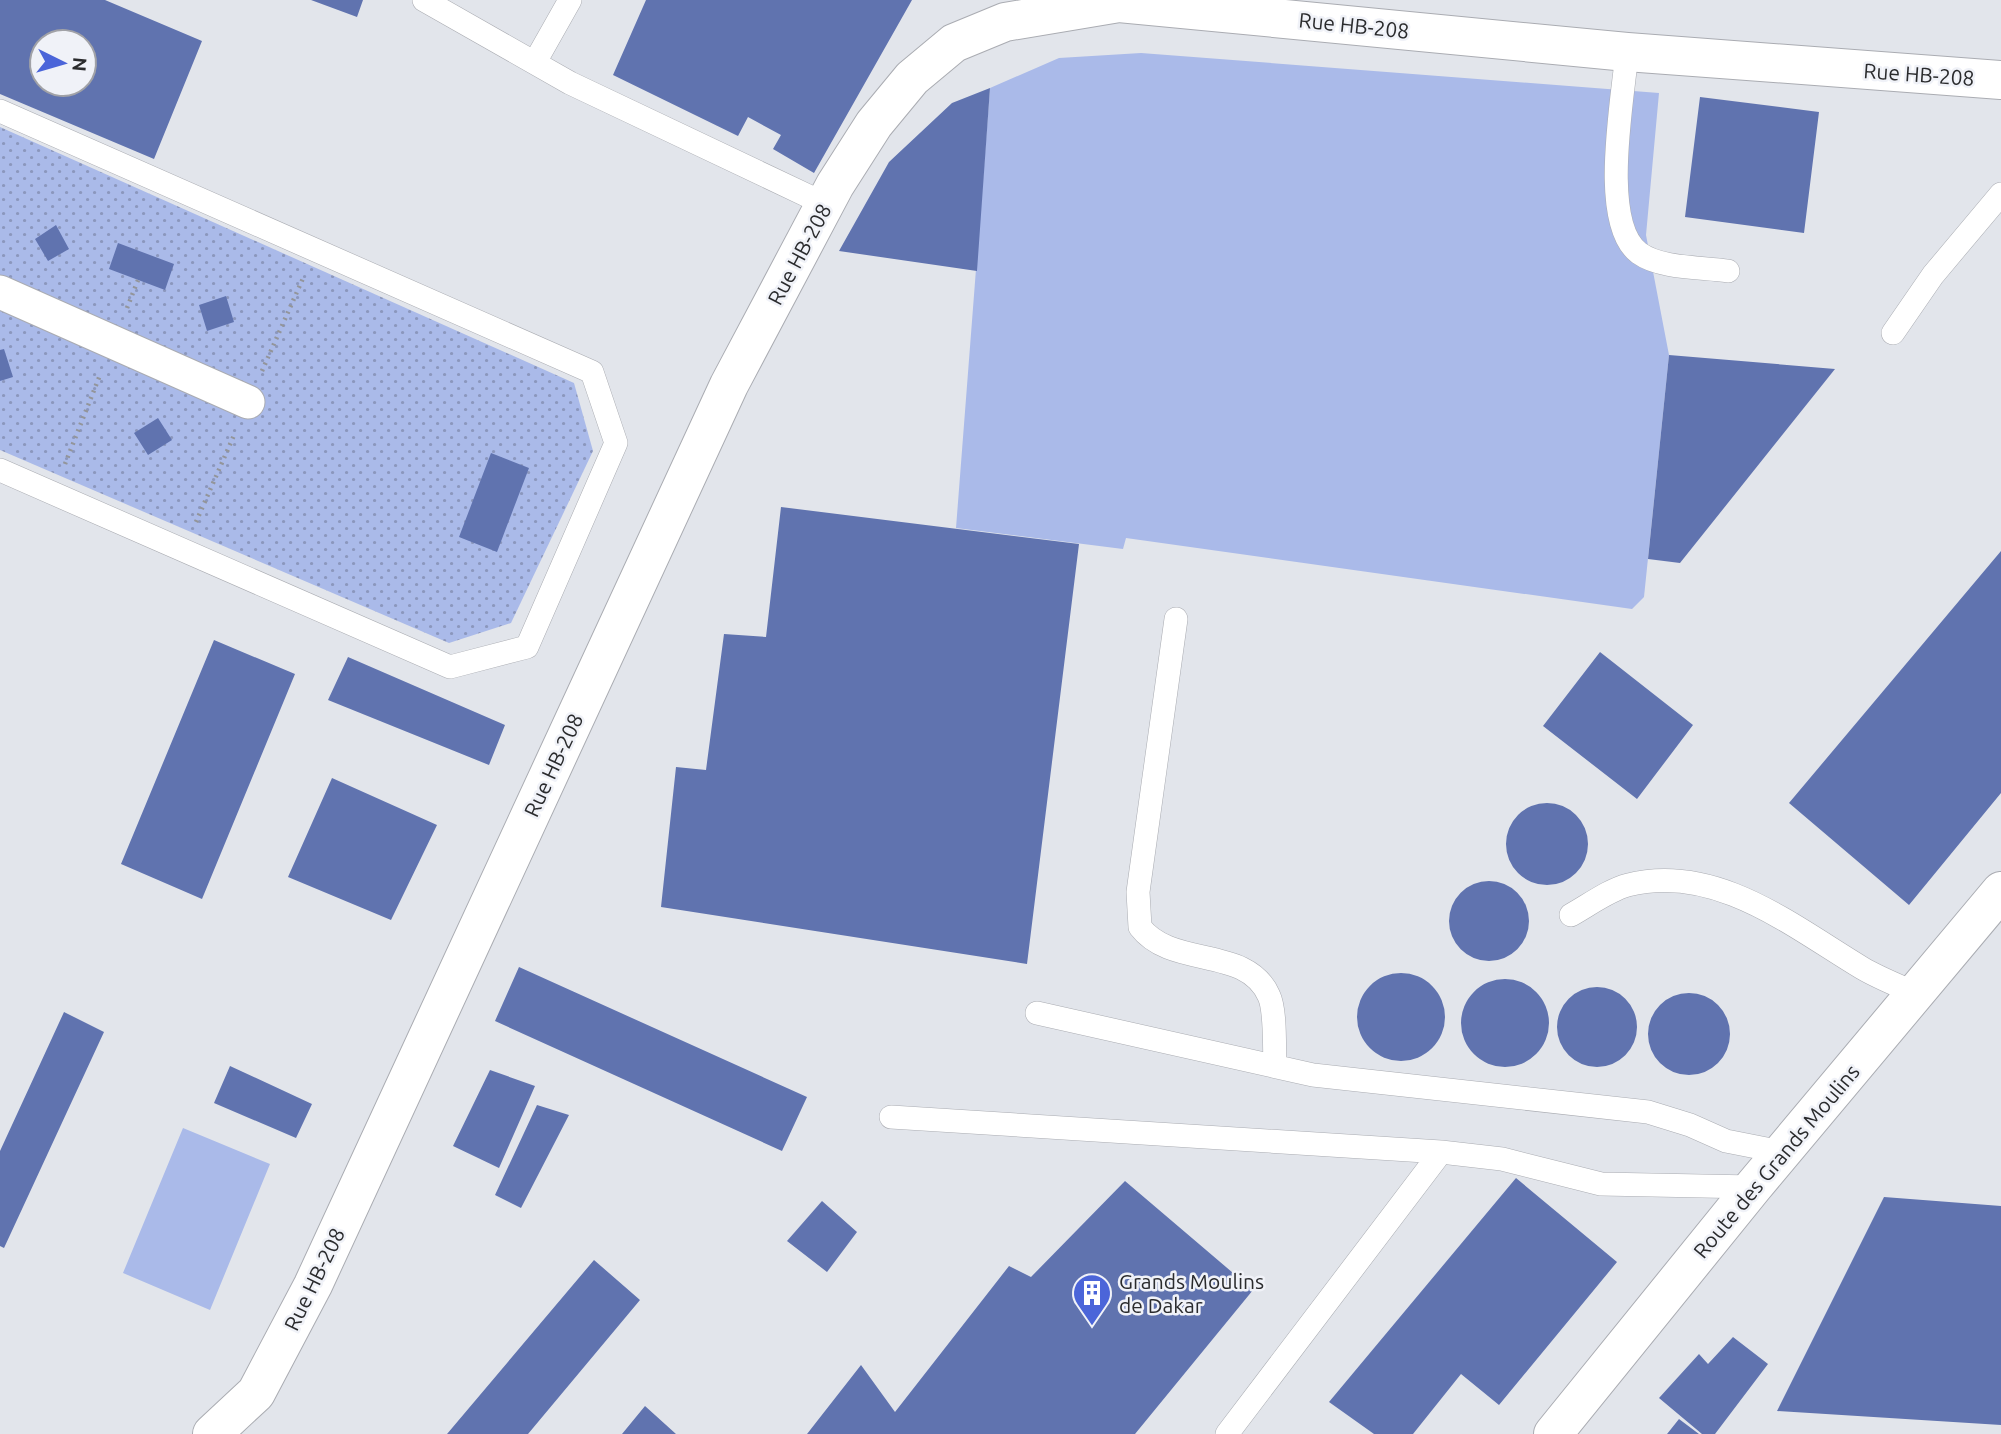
<svg xmlns="http://www.w3.org/2000/svg" width="2001" height="1434" font-family="Ubuntu,sans-serif">
<style>
.green{fill:url(#green-dots)}
.pitch{fill:#aabae9}
.building{fill:#6073af;fill-rule:evenodd}
.lines{fill:none;stroke-linecap:round;stroke-linejoin:round}
.service-casing{stroke:#aaacb2;stroke-width:24}
.pedestrian-casing{stroke:#aaacb2;stroke-width:35}
.minor-casing{stroke:#aaacb2;stroke-width:40}
.tertiary-casing{stroke:#aaacb2;stroke-width:40}
.path{stroke:#93959a;stroke-width:4.5;stroke-dasharray:2 5;stroke-linecap:butt}
.service{stroke:#fff;stroke-width:23}
.pedestrian{stroke:#fff;stroke-width:33}
.minor{stroke:#fff;stroke-width:38}
.tertiary{stroke:#fff;stroke-width:38}
.labels{text-anchor:middle;dominant-baseline:central;stroke-width:5;stroke-linejoin:round;paint-order:stroke}
.street-label{font-size:21px;fill:#2a2b2d;stroke:#f0f2f8}
.poi-label{font-size:21px;fill:#2a2b2d;stroke:#f0f2f8;text-anchor:start}
</style>
<defs>
<pattern id="green-dots" width="8" height="8" patternUnits="userSpaceOnUse" patternTransform="scale(1.75)"><rect width="8" height="8" fill="#aabae9"/><path d="M2 2h.1M6 6h.1" fill="none" stroke="#8b97bd" stroke-width="1.8" stroke-linecap="round"/></pattern>
</defs>
<rect width="100%" height="100%" fill="#e2e5eb"/>
<path class="green" d="M 0,127 L 574,383 L 593,451 L 511,623 L 449,643 L 0,450 Z"/>
<path class="pitch" d="M 1141,53 L 1659,93 L 1646,235 L 1669,355 L 1644,597 L 1632,609 L 1126,538 L 1123,549 L 956,528 L 990,88 L 1059,58 Z
M 183,1128 L 270,1164 L 210,1310 L 123,1273 Z"/>
<path class="building" d="M 0,0 L 105,0 L 202,41 L 154,159 L 0,94 ZM 42,42 L 84,42 L 84,84 L 42,84 Z
M 311,0 L 363,0 L 357,17 Z
M 646,0 L 912,0 L 814,173 L 773,149 L 781,135 L 748,117 L 738,136 L 613,75 Z
M 990,88 L 977,271 L 839,251 L 889,162 L 952,103 Z
M 1700,97 L 1819,112 L 1804,233 L 1685,217 Z
M 56,225 L 69,249 L 48,261 L 35,239 Z
M 118,243 L 174,264 L 165,290 L 109,269 Z
M 226,296 L 234,322 L 207,331 L 199,305 Z
M 4,349 L 13,377 L 0,381 L 0,350 Z
M 1669,355 L 1835,369 L 1680,563 L 1648,559 Z
M 158,418 L 172,440 L 148,455 L 134,433 Z
M 491,453 L 529,468 L 497,552 L 459,537 Z
M 781,507 L 1079,544 L 1027,964 L 661,907 L 676,767 L 706,770 L 724,634 L 766,637 Z
M 2001,551 L 2001,793 L 1909,905 L 1789,803 Z
M 214,640 L 295,674 L 202,899 L 121,864 Z
M 1600,652 L 1693,725 L 1637,799 L 1543,726 Z
M 348,657 L 505,725 L 489,765 L 328,700 Z
M 332,778 L 437,825 L 391,920 L 288,877 Z
M1506 844a41 41 0 1 1 82 0a41 41 0 1 1-82 0Z
M1449 921a40 40 0 1 1 80 0a40 40 0 1 1-80 0Z
M 519,967 L 807,1097 L 782,1151 L 495,1021 Z
M1357 1017a44 44 0 1 1 88 0a44 44 0 1 1-88 0Z
M1461 1023a44 44 0 1 1 88 0a44 44 0 1 1-88 0Z
M1557 1027a40 40 0 1 1 80 0a40 40 0 1 1-80 0Z
M1648 1034a41 41 0 1 1 82 0a41 41 0 1 1-82 0Z
M 64,1012 L 104,1032 L 4,1248 L 0,1246 L 0,1151 Z
M 230,1066 L 312,1104 L 296,1138 L 214,1103 Z
M 490,1070 L 535,1086 L 499,1168 L 453,1146 Z
M 537,1105 L 569,1115 L 521,1208 L 495,1195 Z
M 1516,1178 L 1617,1262 L 1499,1405 L 1461,1374 L 1413,1434 L 1374,1434 L 1329,1402 Z
M 1125,1181 L 1253,1290 L 1135,1434 L 807,1434 L 861,1365 L 895,1412 L 1009,1266 L 1031,1277 Z
M 1884,1197 L 2001,1206 L 2001,1425 L 1777,1411 Z
M 822,1201 L 857,1232 L 827,1272 L 787,1241 Z
M 594,1260 L 640,1300 L 528,1434 L 447,1434 Z
M 1733,1337 L 1768,1364 L 1715,1434 L 1702,1434 L 1659,1398 L 1699,1354 L 1708,1364 Z
M 645,1406 L 676,1434 L 622,1434 Z
M 1679,1419 L 1699,1434 L 1667,1434 Z"/>
<g class="lines">
<defs>
<path id="service" d="M 424,0 L 570,83 L 825,204
M 1627,52 C 1623,99 1599,223 1639,253 C 1661,269 1702,267 1728,271
M 535,62 L 570,0
M 0,111 L 592,372 L 616,443 L 527,647 L 450,667 L 0,470
M 1893,333 L 1933,275 L 2001,194
M 1176,619 L 1138,892 L 1140,927 C 1172,969 1247,945 1269,996 C 1276,1011 1274,1049 1275,1066
M 1571,915 C 1589,905 1609,890 1628,885 C 1716,863 1792,926 1862,968 C 1879,978 1897,985 1915,993
M 1037,1013 L 1313,1075 L 1648,1112 L 1690,1125 L 1726,1141 L 1782,1152
M 891,1117 L 1441,1152 L 1502,1159 L 1601,1184 L 1753,1187
M 1227,1434 L 1441,1152"/>
<path id="pedestrian" d="M 0,292 L 248,402"/>
<path id="minor" d="M 212,1434 L 256,1393 L 313,1285 L 729,385 L 835,185 L 874,124 L 912,78 L 954,43 L 1005,22 L 1119,3 L 1627,52 L 2001,80"/>
<path id="tertiary" d="M 1553,1434 L 1753,1187 L 2001,891"/>
</defs>
<use href="#service" class="service-casing"/>
<use href="#pedestrian" class="pedestrian-casing"/>
<use href="#minor" class="minor-casing"/>
<use href="#tertiary" class="tertiary-casing"/>
<path class="path" d="M 127,308 L 138,280
M 262,371 L 304,276
M 65,464 L 100,375
M 196,522 L 235,433"/>
<use href="#service" class="service"/>
<use href="#pedestrian" class="pedestrian"/>
<use href="#minor" class="minor"/>
<use href="#tertiary" class="tertiary"/>
</g>
<defs>
<symbol id="building-pin" viewBox="-11 -11 22 30"><path d="M0 17L-7.5 6A9.5 9.5 0 1 1 7.5 6Z" fill="#4b65d9" stroke="#f0f2f8"/><path d="M-4-6H4V6H1V3H-1V6H-4ZM-2.5-4.3h1.7v1.8h-1.7ZM.8-4.3h1.7v1.8H.8ZM-2.5-1h1.7V.8h-1.7ZM.8-1h1.7V.8H.8Z" fill="#fff"/></symbol>
</defs>
<g fill-rule="evenodd">
<use href="#building-pin" x="1070" y="1271" width="44" height="60"/>
</g>
<g class="labels">
<g class="street-label">
<text transform="translate(1354 25) rotate(6)">Rue HB-208</text>
<text transform="translate(1919 74) rotate(4)">Rue HB-208</text>
<text transform="translate(799 254) rotate(-62)">Rue HB-208</text>
<text transform="translate(553 765) rotate(-65)">Rue HB-208</text>
<text transform="translate(1776 1161) rotate(-50)">Route des Grands Moulins</text>
<text transform="translate(314 1279) rotate(-64)">Rue HB-208</text>
</g>
<g class="poi-label">
<text x="1119" y="1281">Grands Moulins<tspan x="1119" dy="24">de Dakar</tspan></text>
</g>
</g>
<g transform="translate(63 63) rotate(95)"><circle r="33" fill="#f0f2f8" stroke="#a1a2a7" stroke-width="2"/>
<path d="M0-5L12 26L0 18L-12 26Z" fill="#4b65d9"/>
<text y="-10" font-size="19" font-weight="bold" text-anchor="middle" fill="#2a2b2d">N</text>
</g>
</svg>
